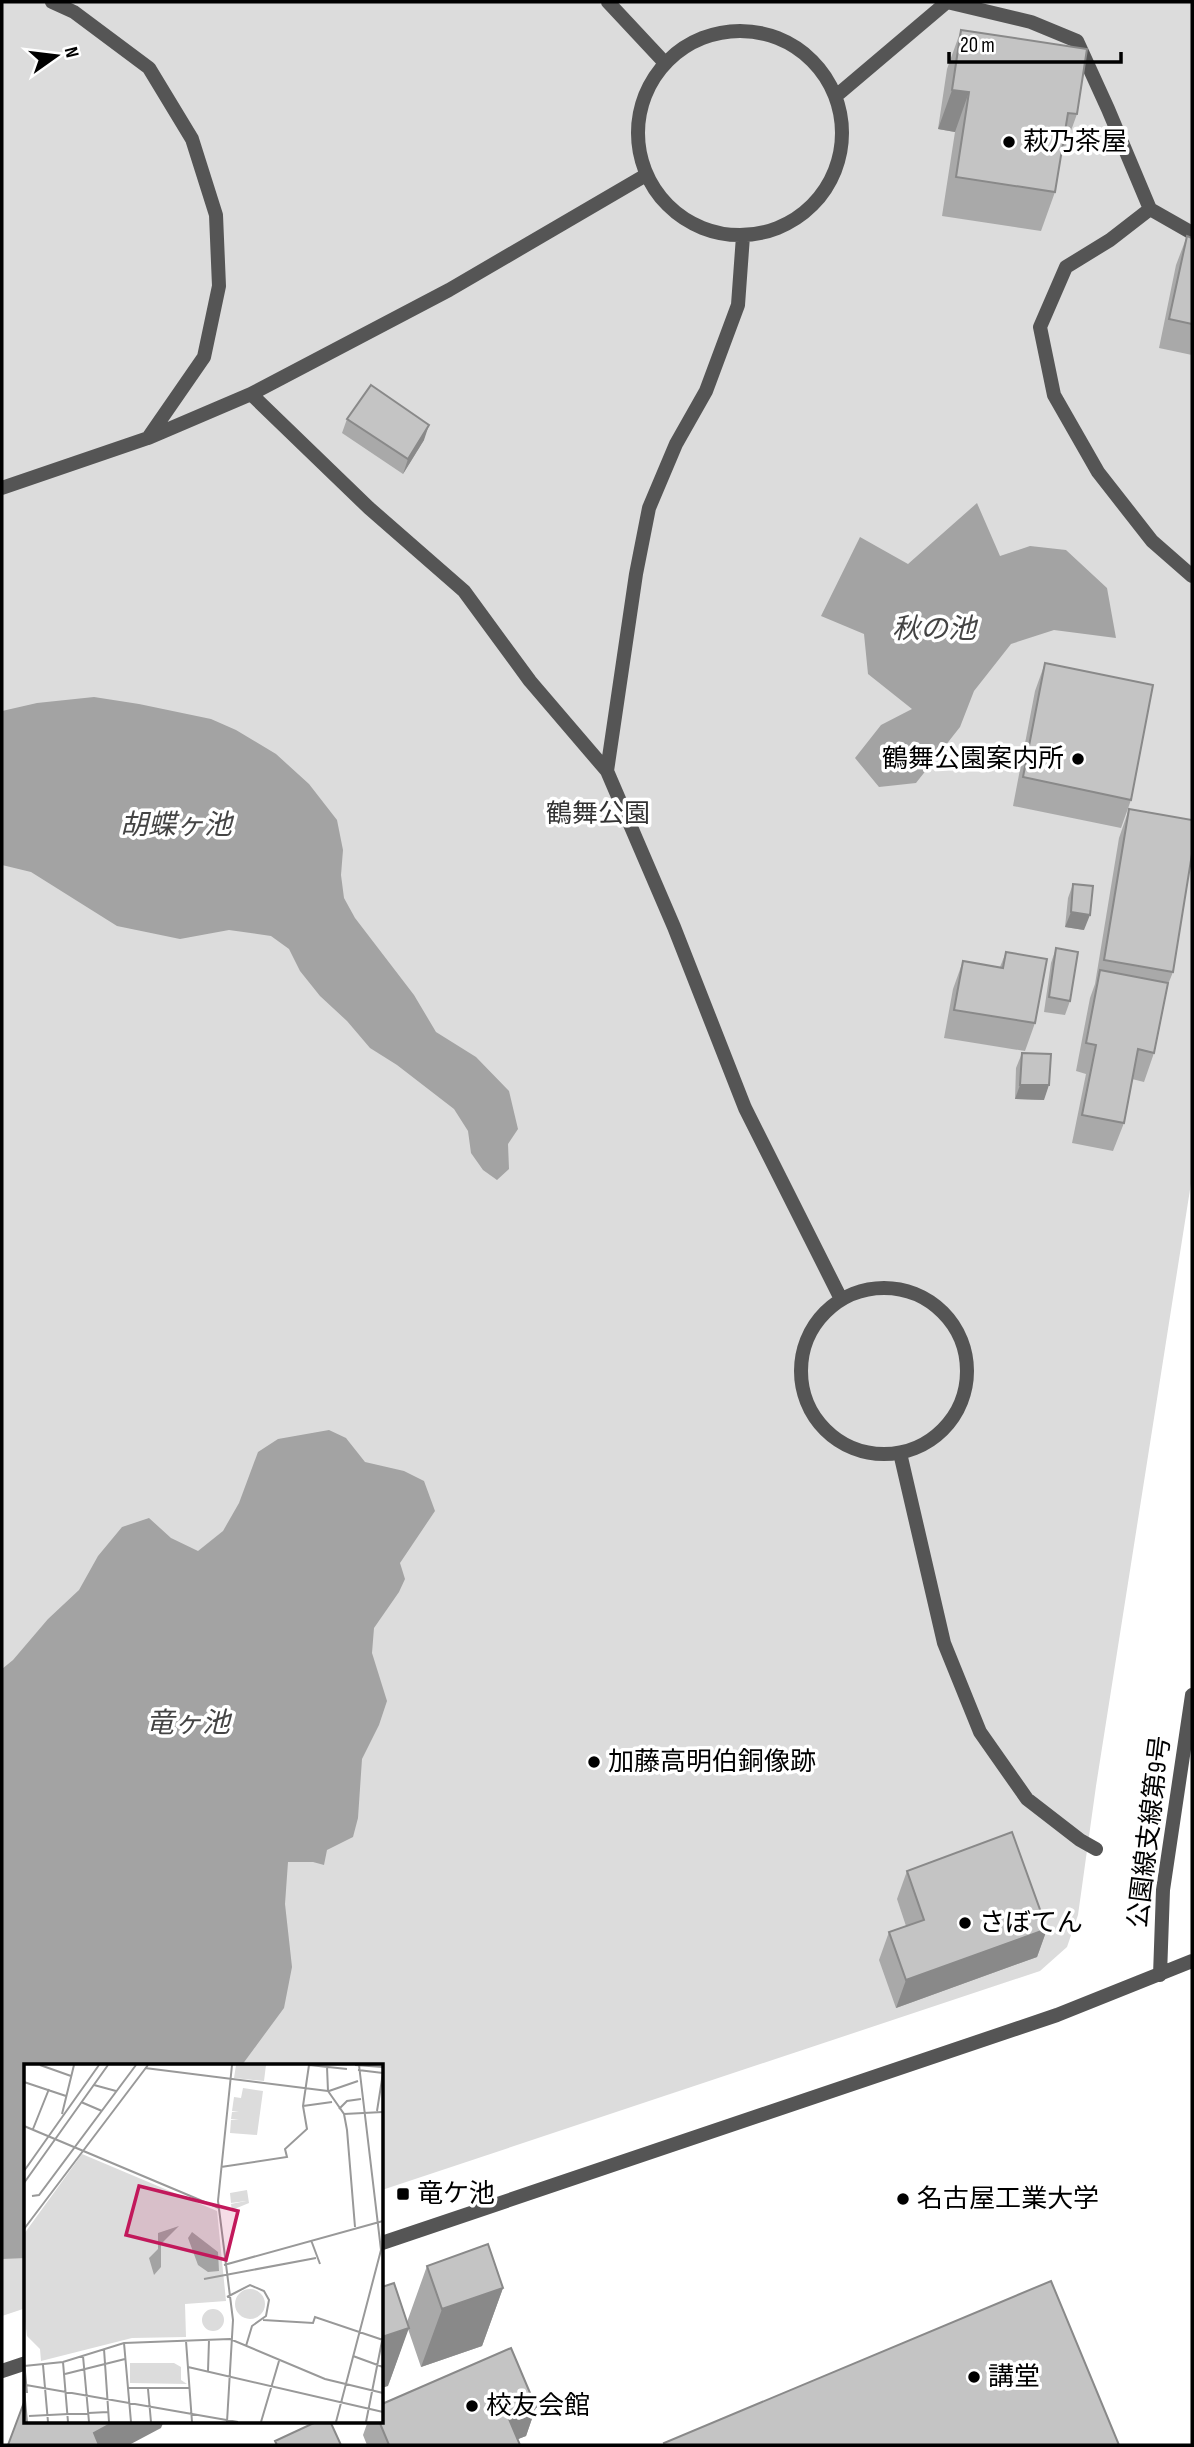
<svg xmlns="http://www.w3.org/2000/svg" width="1194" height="2447" font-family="'Sofia Sans Condensed','Noto Sans JP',sans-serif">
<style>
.green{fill:#dcdcdc}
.water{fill:#a3a3a3}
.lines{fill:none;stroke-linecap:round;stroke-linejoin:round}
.pedestrian{stroke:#555;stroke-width:14}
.tertiary{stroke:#555;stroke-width:14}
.wall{fill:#a9a9a9}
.shaded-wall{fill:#898989}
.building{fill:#c4c4c4;stroke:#898989;stroke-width:2}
.poi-dot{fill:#000;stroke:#fff;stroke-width:2.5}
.labels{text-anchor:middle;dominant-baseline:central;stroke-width:7;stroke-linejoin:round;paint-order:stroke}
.poi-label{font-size:26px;fill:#000;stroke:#fff;text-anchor:start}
.park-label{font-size:26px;fill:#333;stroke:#fff}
.street-label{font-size:26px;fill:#000;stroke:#fff}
.water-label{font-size:28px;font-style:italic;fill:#444;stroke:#fff}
.inset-road{fill:none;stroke:#999;stroke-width:2}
.view{fill:#c2185b;fill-opacity:0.15;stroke:#c2185b;stroke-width:3.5}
.inset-edge{fill:none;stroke:#000;stroke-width:3.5}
</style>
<rect width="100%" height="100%" fill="#fff"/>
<path class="green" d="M 2,2 L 1192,2 L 1192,1177 L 1096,1786 L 1078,1915 L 1067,1947 L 1040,1971 L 382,2190 L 382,2066 L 26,2066 L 26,2308 L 2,2316 Z"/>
<path class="water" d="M 977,503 L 1000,556 L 1030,546 L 1066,550 L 1107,588 L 1116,638 L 1054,630 L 1011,644 L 974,691 L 960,727 L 916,783 L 879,787 L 855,758 L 881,725 L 912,709 L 868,674 L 864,634 L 821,616 L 860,537 L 908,564 Z
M 94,697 L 139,704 L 211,719 L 236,730 L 276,754 L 309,784 L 337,820 L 343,850 L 341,875 L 344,898 L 355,918 L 414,995 L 436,1032 L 476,1057 L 509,1091 L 518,1129 L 508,1144 L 509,1169 L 497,1180 L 483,1170 L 471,1153 L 468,1131 L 454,1109 L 397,1065 L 370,1048 L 347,1021 L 320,996 L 300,971 L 289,949 L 271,936 L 229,930 L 180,939 L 117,926 L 31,872 L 2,865 L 2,711 L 37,703 Z
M 329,1430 L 346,1438 L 365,1462 L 404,1471 L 424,1481 L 435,1511 L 400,1563 L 405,1579 L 399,1592 L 374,1628 L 372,1653 L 387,1701 L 379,1725 L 362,1759 L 358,1818 L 353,1837 L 327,1850 L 324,1865 L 313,1862 L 288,1862 L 285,1904 L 292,1967 L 284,2008 L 242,2065 L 26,2066 L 26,2258 L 2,2259 L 2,1669 L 13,1660 L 48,1619 L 79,1590 L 98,1556 L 122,1527 L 149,1518 L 171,1538 L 198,1551 L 223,1531 L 239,1503 L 258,1452 L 278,1439 Z"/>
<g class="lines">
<path class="pedestrian" d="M 52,2 L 74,12 L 149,68 L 192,139 L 216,215 L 219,286 L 204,357 L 148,438
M 608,2 L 665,63
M638 133a102 102 0 1 1 204 0a102 102 0 1 1-204 0Z
M 836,96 L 947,2 L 1031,22 L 1077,41 L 1108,109 L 1150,209 L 1192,233
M 1150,209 L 1110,240 L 1066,267 L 1040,327 L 1054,395 L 1098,472 L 1152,541 L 1192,576
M 251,394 L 369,508 L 464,591 L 530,681 L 607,771 L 674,927 L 745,1108 L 841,1299
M 2,488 L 148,438 L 251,394 L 449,290 L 646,175
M 607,771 L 636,574 L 649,508 L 676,444 L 706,391 L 738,305 L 743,236
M801 1371a83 83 0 1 1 166 0a83 83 0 1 1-166 0Z
M 900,1453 L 944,1643 L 980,1732 L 1027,1799 L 1080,1840 L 1096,1849"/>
<path class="tertiary" d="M 1160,1975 L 1163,1890 L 1192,1695
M 382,2243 L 1057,2015 L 1192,1961
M 2,2371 L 26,2363"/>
</g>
<path class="wall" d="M 961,30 L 1077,114 L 1063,153 L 1061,153 L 1055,192 L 1041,231 L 942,216 L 955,132 L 938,129 L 947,69 Z
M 1187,236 L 1192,238 L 1192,355 L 1159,348 L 1176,265 Z
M 347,419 L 424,440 L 403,474 L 342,433 Z
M 1045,663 L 1131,800 L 1121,828 L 1013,806 L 1035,691 Z
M 1129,809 L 1173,972 L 1167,987 L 1154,1053 L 1144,1082 L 1132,1079 L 1124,1123 L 1113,1151 L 1072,1143 L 1086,1074 L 1076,1071 L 1090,998 L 1095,984 L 1119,838 Z
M 1073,884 L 1084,930 L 1065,927 L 1068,898 Z
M 1056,948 L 1070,1001 L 1065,1015 L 1044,1012 L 1051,963 Z
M 1006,952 L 1035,1023 L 1025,1051 L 944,1038 L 953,989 L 963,961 L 1000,967 Z
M 1022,1053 L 1044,1100 L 1015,1099 L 1016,1068 Z
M 907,1871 L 1047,1929 L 1037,1957 L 896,2008 L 879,1960 L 889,1932 L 906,1926 L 897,1899 Z
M 427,2266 L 503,2288 L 482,2346 L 421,2367 L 408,2329 L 388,2386 L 407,2322 Z
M 536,2407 L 526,2436 L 518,2439 L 520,2445 L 367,2445 L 363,2435 L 368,2421 L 382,2421 Z"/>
<path class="shaded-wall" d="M 952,90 L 969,92 L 955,132 L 938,129 Z
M 429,425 L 424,440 L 403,474 L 408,459 Z
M 1071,912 L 1090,915 L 1084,930 L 1065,927 Z
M 1020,1085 L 1049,1085 L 1044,1100 L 1015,1099 Z
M 1047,1929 L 1037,1957 L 896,2008 L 906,1980 Z
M 503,2288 L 482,2346 L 421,2367 L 442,2309 Z
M 409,2328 L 388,2386 L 382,2388 L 382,2337 Z
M 536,2407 L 526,2436 L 503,2445 L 509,2419 Z
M 116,2421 L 164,2421 L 161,2428 L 129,2445 L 89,2445 L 94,2433 Z"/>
<path class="building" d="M 961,30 L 1087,49 L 1077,114 L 1068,113 L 1055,192 L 956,177 L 969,92 L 952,90 Z
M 1187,236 L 1192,238 L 1192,324 L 1169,319 Z
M 371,385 L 429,425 L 408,459 L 347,419 Z
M 1045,663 L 1153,685 L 1131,800 L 1023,777 Z
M 1129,809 L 1192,820 L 1192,854 L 1173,972 L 1104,960 Z
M 1073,884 L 1093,886 L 1090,915 L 1071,912 Z
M 1056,948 L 1078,952 L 1070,1001 L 1049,997 Z
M 1006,952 L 1047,959 L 1035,1023 L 954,1010 L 963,961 L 1003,968 Z
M 1100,970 L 1168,983 L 1154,1053 L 1138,1049 L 1124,1123 L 1082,1115 L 1096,1045 L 1086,1043 Z
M 1022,1053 L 1051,1054 L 1049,1085 L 1020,1085 Z
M 1012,1832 L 1047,1929 L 906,1980 L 889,1932 L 924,1920 L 907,1871 Z
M 488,2244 L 503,2288 L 442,2309 L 427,2266 Z
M 1051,2281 L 1119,2445 L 665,2445 L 664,2443 Z
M 394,2283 L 409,2328 L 382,2337 L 382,2287 Z
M 511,2348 L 536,2407 L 509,2419 L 520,2445 L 389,2445 L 379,2421 L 382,2421 L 382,2404 Z
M 26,2397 L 26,2421 L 116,2421 L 94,2433 L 99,2445 L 8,2445 Z
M 318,2421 L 330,2421 L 341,2445 L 277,2445 L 275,2441 Z"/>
<g class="poi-dot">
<circle cx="1009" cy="142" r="7"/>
<circle cx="1078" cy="759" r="7"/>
<circle cx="594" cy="1762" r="7"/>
<circle cx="965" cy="1923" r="7"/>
<rect x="396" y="2187" width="14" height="14" rx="3.5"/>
<circle cx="903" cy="2199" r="7"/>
<circle cx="974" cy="2377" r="7"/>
<circle cx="472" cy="2406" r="7"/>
</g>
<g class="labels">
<g class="poi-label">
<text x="1023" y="142">萩乃茶屋</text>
<text x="1064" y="759" text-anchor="end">鶴舞公園案内所</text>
<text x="608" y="1762">加藤高明伯銅像跡</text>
<text x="979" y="1923">さぼてん</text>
<text x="417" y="2194">竜ケ池</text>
<text x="917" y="2199">名古屋工業大学</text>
<text x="988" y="2377">講堂</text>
<text x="486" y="2406">校友会館</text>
</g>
<g class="park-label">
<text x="598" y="814">鶴舞公園</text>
</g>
<g class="street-label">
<text transform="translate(1150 1832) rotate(-83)">公園線支線第9号</text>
</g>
<g class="water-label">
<text x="934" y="629">秋の池</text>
<text x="176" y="825">胡蝶ヶ池</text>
<text x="188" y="1723">竜ヶ池</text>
</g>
</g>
<g transform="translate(24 2064)">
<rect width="359" height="359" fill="#fff"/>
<path d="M 212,1 L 242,1 L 240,17 L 210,14 ZM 219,24 L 239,27 L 233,71 L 206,69 L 207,56 L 215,56 L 207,55 L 208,48 L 215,48 L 208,47 L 210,33 L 217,34 ZM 58,90 L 193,147 L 202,237 L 161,240 L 162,273 L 108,274 L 17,297 L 16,285 L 3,272 L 0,249 L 0,170 ZM 223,126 L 225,139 L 208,146 L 207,140 L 222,137 L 207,139 L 206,129 ZM211 240a15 15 0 1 1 30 0a15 15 0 1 1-30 0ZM178 256a11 11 0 1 1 22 0a11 11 0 1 1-22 0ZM 106,299 L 150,299 L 157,303 L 157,316 L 163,320 L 106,319 Z" fill="#dcdcdc"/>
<path d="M 155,162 L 137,180 L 137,203 L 130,211 L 125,194 L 134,185 L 134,169 ZM 168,168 L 194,188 L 195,207 L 184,208 L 174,201 L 164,174 Z" fill="#a3a3a3"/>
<path class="inset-road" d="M 16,1 L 47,12M 285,1 L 323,5M 331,1 L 359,3M 303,3 L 304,27 L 320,50 L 323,66 L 331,163M 121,4 L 304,27M 334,6 L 359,9M 0,18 L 42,32M 70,21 L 92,27M 305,27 L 334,17M 57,38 L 78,47M 279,42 L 308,38M 315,45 L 323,37 L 337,35M 353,47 L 359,9M 38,50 L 50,1M 320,50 L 359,48M 0,62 L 195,144M 9,65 L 25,25M 197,103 L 263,93 L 261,85 L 283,65 L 279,42 L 285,1M 0,107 L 75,1M 0,119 L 84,1M 8,132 L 15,131 L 112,1M 0,165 L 124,1M 287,176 L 296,200M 200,201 L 359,157M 180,215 L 292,194M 203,233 L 226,221 L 240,227 L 245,236 L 242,252 L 228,262 L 222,282M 239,256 L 289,259 L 291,253 L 359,276M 162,277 L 168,358M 100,279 L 107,358M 80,285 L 85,358M 59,292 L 65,358M 329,292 L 359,303M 0,297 L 3,329M 39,298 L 44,358M 19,301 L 24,358M 0,302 L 39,298 L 100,279 L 206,275 L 301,315 L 359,329M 164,303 L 359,348M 184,307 L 185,276M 41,310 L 101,295M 2,321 L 214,358M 104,324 L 165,324M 0,325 L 3,358M 124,325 L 127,358M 5,352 L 84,348M 203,358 L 209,256 L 194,137 L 208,1M 237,358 L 255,297M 312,358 L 357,186 L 335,1M 342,358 L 359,272"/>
<path class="view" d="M 115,122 L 214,147 L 202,196 L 102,171 Z"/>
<rect width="359" height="359" class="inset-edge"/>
</g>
<rect width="1194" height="2447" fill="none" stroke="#000000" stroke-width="7"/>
<g transform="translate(56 56) rotate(76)" stroke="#ffffff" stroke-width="5" paint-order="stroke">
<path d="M0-5L12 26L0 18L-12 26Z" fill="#000000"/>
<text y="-10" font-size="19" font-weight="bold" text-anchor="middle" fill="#000000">N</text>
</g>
<path d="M949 52v10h172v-10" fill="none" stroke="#000000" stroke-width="3.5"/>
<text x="960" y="52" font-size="21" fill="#000000" stroke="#ffffff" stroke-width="5" paint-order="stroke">20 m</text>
</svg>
